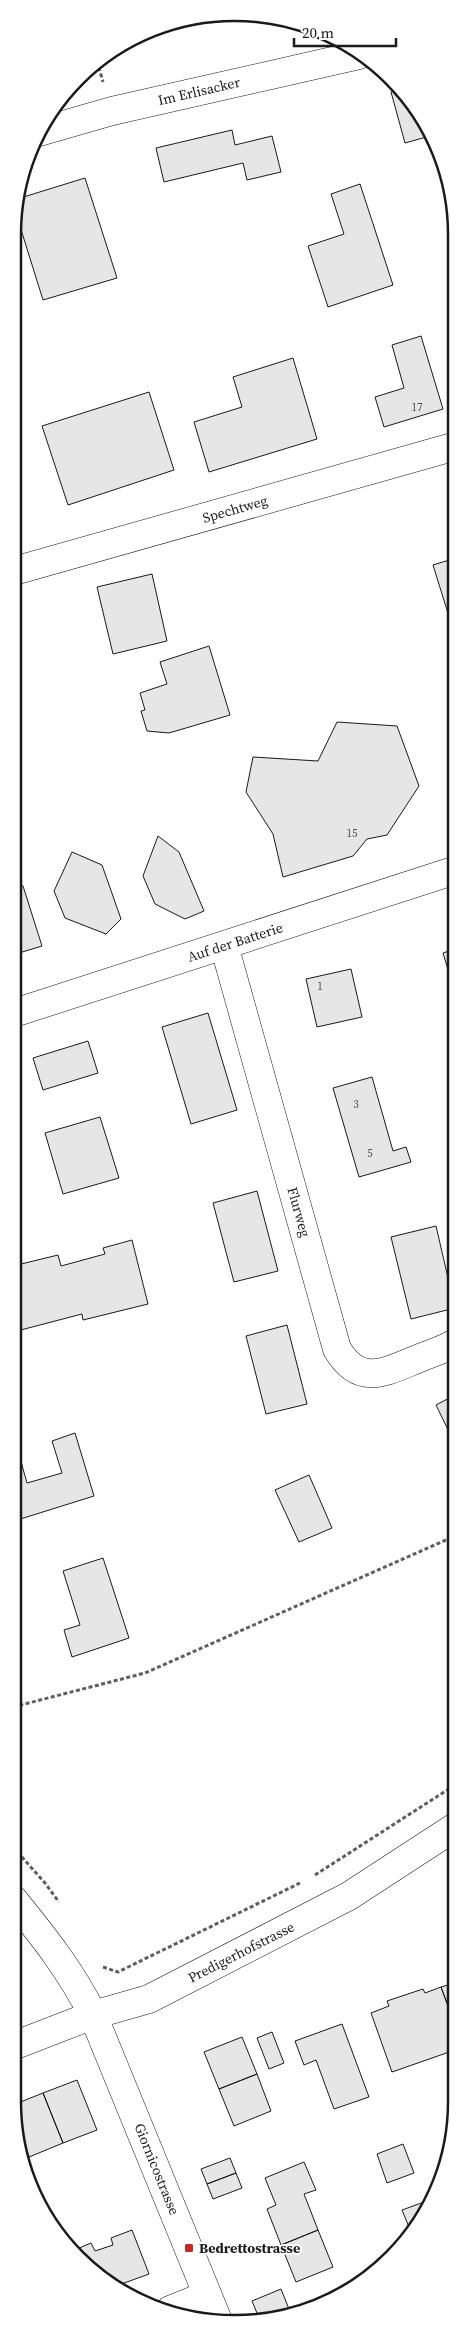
<svg xmlns="http://www.w3.org/2000/svg" width="469" height="2336" font-family="'Source Serif 4',serif">
<style>
.building{fill:#e6e6e6;stroke:#1a1a1a}
.lines{fill:none;stroke-linecap:round;stroke-linejoin:round}
.minor-casing{stroke:#1a1a1a;stroke-width:29}
.path{stroke:#5f5f5f;stroke-width:3;stroke-dasharray:4 2.5;stroke-linecap:butt}
.minor{stroke:#fff;stroke-width:28}
.poi-dot{fill:#c62828;stroke:#fff;stroke-width:2}
.labels{text-anchor:middle;dominant-baseline:central;stroke-width:4;stroke-linejoin:round;paint-order:stroke}
.number-label{font-size:11px;fill:#4d4d4d}
.street-label{font-size:14px;fill:#1a1a1a;stroke:#fff}
.poi-label{font-size:14px;font-weight:bold;fill:#1a1a1a;stroke:#fff;text-anchor:start}
.rim{fill:none;stroke:#1a1a1a;stroke-width:2.5}
</style>
<rect width="100%" height="100%" fill="#fff"/>
<path class="building" d="M 400,90 L 430,136 L 405,143 L 391,92 Z
M 232,130 L 235,145 L 272,136 L 281,172 L 247,180 L 243,163 L 164,182 L 156,148 Z
M 85,178 L 117,278 L 43,300 L 14,207 L 17,199 Z
M 360,184 L 393,285 L 328,307 L 308,246 L 344,234 L 331,194 Z
M 421,336 L 443,409 L 384,427 L 375,397 L 404,388 L 392,345 Z
M 293,358 L 317,439 L 209,472 L 194,422 L 242,407 L 233,377 Z
M 149,392 L 174,470 L 68,505 L 42,426 Z
M 456,483 L 456,503 L 450,485 Z
M 456,558 L 456,639 L 433,565 Z
M 152,574 L 167,641 L 113,654 L 97,587 Z
M 209,646 L 230,715 L 169,733 L 147,731 L 141,711 L 145,710 L 140,693 L 167,684 L 160,662 Z
M 337,722 L 397,726 L 419,786 L 387,835 L 367,839 L 353,856 L 283,877 L 273,834 L 246,792 L 253,757 L 318,761 Z
M 158,836 L 179,852 L 204,911 L 185,919 L 155,904 L 143,876 Z
M 72,852 L 102,865 L 121,919 L 106,934 L 65,918 L 54,891 Z
M 14,881 L 23,886 L 42,946 L 19,953 L 14,951 Z
M 455,949 L 455,993 L 443,953 Z
M 351,969 L 362,1017 L 317,1027 L 306,979 Z
M 208,1013 L 237,1110 L 191,1124 L 162,1027 Z
M 88,1041 L 98,1073 L 43,1090 L 33,1058 Z
M 372,1077 L 393,1151 L 406,1147 L 411,1162 L 359,1177 L 333,1088 Z
M 100,1117 L 119,1178 L 63,1194 L 45,1133 Z
M 257,1191 L 278,1271 L 234,1282 L 213,1203 Z
M 436,1226 L 455,1308 L 411,1319 L 391,1237 Z
M 132,1240 L 148,1304 L 83,1320 L 82,1314 L 13,1332 L 13,1266 L 58,1255 L 61,1266 L 105,1254 L 103,1248 Z
M 287,1325 L 307,1404 L 266,1414 L 246,1336 Z
M 455,1395 L 455,1444 L 436,1405 Z
M 75,1433 L 94,1496 L 14,1521 L 13,1452 L 18,1451 L 27,1483 L 62,1473 L 52,1441 Z
M 309,1475 L 332,1528 L 299,1542 L 275,1490 Z
M 103,1558 L 129,1638 L 72,1657 L 64,1630 L 80,1625 L 63,1571 Z
M 455,1983 L 455,2025 L 441,1987 Z
M 441,1987 L 455,2025 L 455,2050 L 392,2072 L 371,2013 L 389,2006 L 387,2001 L 423,1989 L 425,1993 Z
M 342,2024 L 369,2097 L 334,2109 L 316,2060 L 304,2065 L 295,2041 Z
M 272,2032 L 284,2063 L 269,2069 L 257,2038 Z
M 242,2037 L 257,2074 L 219,2089 L 204,2052 Z
M 257,2074 L 271,2111 L 234,2126 L 219,2089 Z
M 77,2080 L 97,2130 L 63,2143 L 43,2093 Z
M 43,2093 L 63,2143 L 29,2157 L 18,2130 L 13,2105 Z
M 18,2130 L 29,2157 L 24,2159 Z
M 403,2144 L 414,2173 L 387,2183 L 377,2154 Z
M 230,2158 L 236,2173 L 207,2184 L 201,2169 Z
M 304,2162 L 316,2190 L 304,2194 L 318,2230 L 281,2245 L 267,2209 L 276,2205 L 265,2178 Z
M 236,2173 L 242,2188 L 213,2199 L 207,2184 Z
M 424,2202 L 427,2212 L 411,2232 L 402,2210 Z
M 132,2230 L 149,2274 L 116,2286 L 108,2280 L 106,2275 L 102,2276 L 77,2258 L 72,2251 L 91,2243 L 95,2251 L 113,2245 L 111,2238 Z
M 318,2230 L 333,2267 L 296,2282 L 281,2245 Z
M 281,2289 L 291,2314 L 259,2318 L 252,2301 Z"/>
<g class="lines">
<defs>
<path id="minor" d="M 39,132 L 112,111 L 359,55
M 14,571 L 456,446
M 224,945 L 337,1349 C 359,1386 383,1373 415,1360 C 429,1354 443,1350 455,1343
M 14,1013 L 456,870
M 13,1899 C 44,1937 71,1971 93,2015 L 219,2323
M 13,2046 L 93,2015 L 149,1999 L 349,1896 L 455,1827
M 170,2310 L 207,2295"/>
</defs>
<use href="#minor" class="minor-casing"/>
<path class="path" d="M 97,61 L 103,82
M 13,1707 L 145,1673 L 455,1536
M 13,1847 L 45,1883 L 59,1902
M 315,1875 L 455,1785
M 103,1967 L 118,1972 L 300,1883"/>
<use href="#minor" class="minor"/>
</g>
<rect class="poi-dot" x="184" y="2243" width="10" height="10" rx="2.5"/>
<g class="labels">
<g class="number-label">
<text x="417" y="407">17</text>
<text x="352" y="833">15</text>
<text x="320" y="986">1</text>
<text x="356" y="1104">3</text>
<text x="370" y="1153">5</text>
</g>
<g class="street-label">
<text transform="translate(199 91) rotate(-13)">Im Erlisacker</text>
<text transform="translate(235 509) rotate(-16)">Spechtweg</text>
<text transform="translate(235 942) rotate(-18)">Auf der Batterie</text>
<text transform="translate(299 1212) rotate(74)">Flurweg</text>
<text transform="translate(241 1952) rotate(-27)">Predigerhofstrasse</text>
<text transform="translate(157 2169) rotate(68)">Giornicostrasse</text>
</g>
<g class="poi-label">
<text x="199" y="2248">Bedrettostrasse</text>
</g>
</g>
<path d="M0 0H469V2336H0ZM234 21H235A213 213 0 0 1 448 234V2102A213 213 0 0 1 235 2315H234A213 213 0 0 1 21 2102V234A213 213 0 0 1 234 21Z" fill="#fff" fill-rule="evenodd"/>
<path class="rim" d="M234 21H235A213 213 0 0 1 448 234V2102A213 213 0 0 1 235 2315H234A213 213 0 0 1 21 2102V234A213 213 0 0 1 234 21Z"/>
<path d="M294 38v8h102v-8" fill="none" stroke="#1a1a1a" stroke-width="2.5"/>
<text x="302" y="38" font-size="15" fill="#1a1a1a" stroke="#ffffff" stroke-width="4" paint-order="stroke">20 m</text>
</svg>
